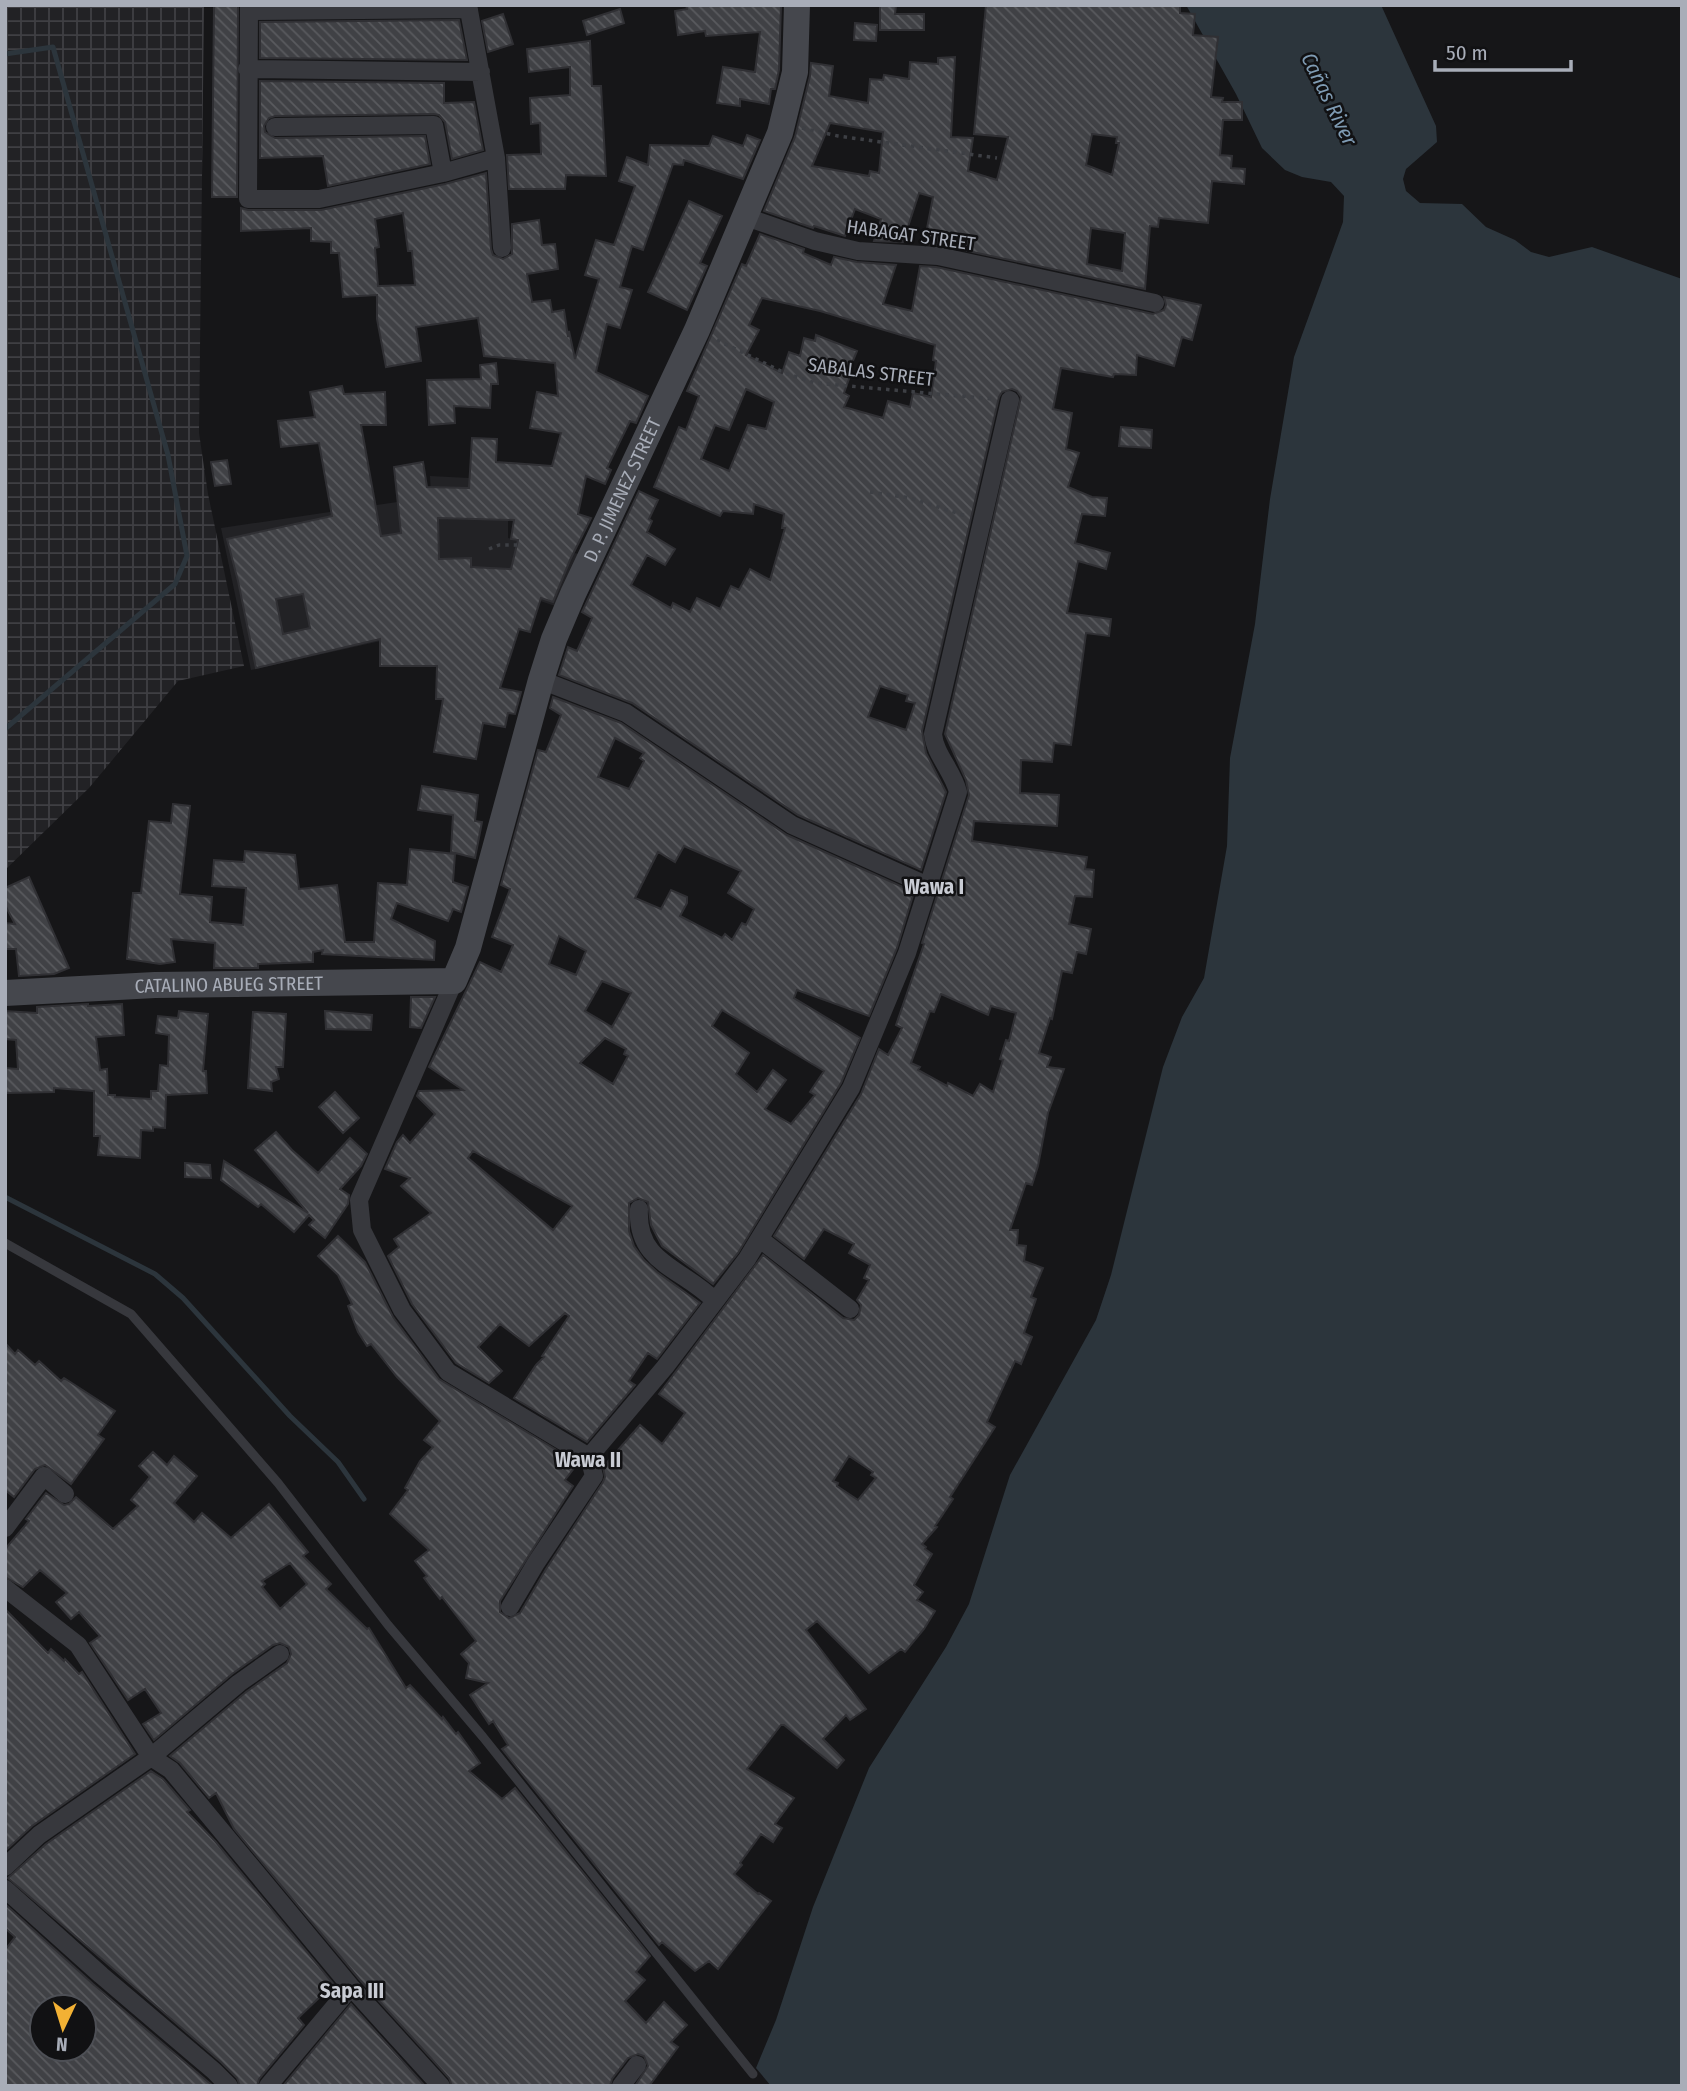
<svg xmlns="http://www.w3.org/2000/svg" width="1687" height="2091" font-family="'Fira Sans Condensed',sans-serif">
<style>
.built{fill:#222225}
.industrial{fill:url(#industrial-grid)}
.water{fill:#2c353c}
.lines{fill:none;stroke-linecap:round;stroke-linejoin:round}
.stream{stroke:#2c353c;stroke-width:5}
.building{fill:url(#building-back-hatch);stroke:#303034;stroke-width:2;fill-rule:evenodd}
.path{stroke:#3d3f44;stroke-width:3.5;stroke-dasharray:3.5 5;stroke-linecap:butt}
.lane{stroke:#37383d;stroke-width:9}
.street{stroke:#37383d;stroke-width:18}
.secondary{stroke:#45474d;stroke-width:26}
.labels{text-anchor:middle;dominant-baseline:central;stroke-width:5;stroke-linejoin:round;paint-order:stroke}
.street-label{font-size:19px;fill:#a8adb8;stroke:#111113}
.water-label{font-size:21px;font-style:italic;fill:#7f9bb3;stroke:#111113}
.neighbourhood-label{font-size:21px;font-weight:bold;fill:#c9ccd4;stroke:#111113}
</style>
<defs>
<pattern id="industrial-grid" width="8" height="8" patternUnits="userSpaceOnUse" patternTransform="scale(1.75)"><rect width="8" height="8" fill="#222225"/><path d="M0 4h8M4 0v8" fill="none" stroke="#3f3f43"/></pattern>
<pattern id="building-back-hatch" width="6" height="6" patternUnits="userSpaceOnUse" patternTransform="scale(1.75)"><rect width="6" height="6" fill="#404145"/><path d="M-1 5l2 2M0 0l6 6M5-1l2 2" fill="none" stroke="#595a5e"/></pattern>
</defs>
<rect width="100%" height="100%" fill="#161618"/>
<path class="built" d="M 430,476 L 508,480 L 508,538 L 583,555 L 561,608 L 508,590 L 430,630 L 251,670 L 221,528 L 431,497 Z"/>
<path class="industrial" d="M 5,5 L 204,5 L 199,433 L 208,494 L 244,666 L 178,681 L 89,788 L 5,870 Z"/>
<path class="water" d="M 1186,5 L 1381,5 L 1436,126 L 1437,142 L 1406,169 L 1403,179 L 1406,191 L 1420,203 L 1462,204 L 1486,227 L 1515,240 L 1531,252 L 1549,257 L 1592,247 L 1682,279 L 1682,2086 L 771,2086 L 756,2068 L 776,2020 L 813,1907 L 869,1768 L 946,1647 L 969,1604 L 1010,1475 L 1096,1320 L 1111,1275 L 1163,1067 L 1182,1017 L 1204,978 L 1227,846 L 1230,758 L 1255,624 L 1270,499 L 1294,357 L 1343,222 L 1344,196 L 1331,182 L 1302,177 L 1285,170 L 1262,148 L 1236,94 Z"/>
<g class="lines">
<path class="stream" d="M 5,54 L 53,47 L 168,455 L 187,556 L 175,584 L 5,729
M 5,1197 L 155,1274 L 183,1298 L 290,1416 L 338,1462 L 364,1499"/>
</g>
<path class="building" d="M 214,5 L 238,5 L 237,197 L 212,197 Z
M 686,5 L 781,5 L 779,70 L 775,89 L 771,89 L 769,104 L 740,99 L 740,106 L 717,103 L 723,67 L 755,72 L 760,32 L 706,36 L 705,31 L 678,35 L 675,11 L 687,9 Z
M 880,5 L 896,5 L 895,14 L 924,14 L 924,30 L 880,30 Z
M 986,5 L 1180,5 L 1180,13 L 1195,14 L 1193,35 L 1218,37 L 1211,97 L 1223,98 L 1222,102 L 1242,102 L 1242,120 L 1223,120 L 1220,155 L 1232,156 L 1231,168 L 1245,169 L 1244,184 L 1212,181 L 1208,223 L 1159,218 L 1158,227 L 1150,226 L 1145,289 L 940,245 L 924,244 L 933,197 L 919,193 L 903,242 L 874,241 L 881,219 L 855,209 L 845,236 L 814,226 L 813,228 L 764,211 L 795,137 L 810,76 L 811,63 L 833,66 L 829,96 L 868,103 L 870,79 L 883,80 L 884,75 L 909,79 L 910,62 L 938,64 L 938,58 L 955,57 L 951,137 L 973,138 L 968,171 L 997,180 L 1008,137 L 974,134 ZM 830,123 L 883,132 L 879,173 L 870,171 L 869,176 L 812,166 ZM 1092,134 L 1117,137 L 1116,143 L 1119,143 L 1112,175 L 1086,165 ZM 1091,228 L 1125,233 L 1122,271 L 1087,264 Z
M 620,9 L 624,23 L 587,35 L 583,21 Z
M 503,14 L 513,44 L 488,52 L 482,21 Z
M 459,20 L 467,60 L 260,58 L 260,22 Z
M 855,23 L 877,25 L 876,41 L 854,40 Z
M 590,41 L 592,86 L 601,86 L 606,176 L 566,175 L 565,189 L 509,189 L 507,155 L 541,154 L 540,123 L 531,124 L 530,98 L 570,95 L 570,67 L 529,72 L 527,49 Z
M 260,81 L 444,83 L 444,103 L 474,102 L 483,150 L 452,159 L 445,122 L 439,115 L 434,114 L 275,116 L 269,118 L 264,126 L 265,132 L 275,138 L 425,136 L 430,164 L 328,186 L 323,156 L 260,158 Z
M 747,135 L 760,140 L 743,179 L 684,160 L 683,165 L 673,164 L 643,250 L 632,246 L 620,287 L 632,290 L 620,328 L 607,324 L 596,372 L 648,396 L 636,423 L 630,421 L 607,468 L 611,470 L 605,484 L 586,476 L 578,514 L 591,518 L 570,560 L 553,602 L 541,598 L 530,632 L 519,629 L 500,688 L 521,692 L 515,714 L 508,713 L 505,727 L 483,723 L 476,759 L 434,752 L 443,699 L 436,699 L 437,666 L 380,666 L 380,639 L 256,668 L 238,581 L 227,539 L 332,516 L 319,443 L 281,447 L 278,421 L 315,417 L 310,392 L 342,386 L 344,394 L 385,392 L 386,425 L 361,425 L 381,536 L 401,533 L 394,467 L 423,462 L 427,487 L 469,488 L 472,438 L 497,439 L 496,462 L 552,466 L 561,433 L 530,428 L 537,392 L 558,396 L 555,363 L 484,356 L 478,318 L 416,327 L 421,361 L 386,367 L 377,319 L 377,295 L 343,297 L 339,253 L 331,253 L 331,242 L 311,241 L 311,228 L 241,231 L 241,208 L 248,210 L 321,210 L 445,184 L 486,173 L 491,249 L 493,255 L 503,259 L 512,254 L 512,224 L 539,220 L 542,245 L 555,244 L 558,269 L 527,274 L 532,302 L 550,300 L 552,312 L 564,310 L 568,337 L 569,331 L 575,359 L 599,279 L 585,275 L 596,240 L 614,245 L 635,186 L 619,181 L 627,157 L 648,165 L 650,145 L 709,146 L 713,136 L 743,146 ZM 403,213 L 408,251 L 412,251 L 415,285 L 378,286 L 375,248 L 379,247 L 375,219 ZM 438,518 L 514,520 L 511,539 L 518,540 L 511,569 L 471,567 L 471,558 L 439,559 ZM 303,594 L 310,628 L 283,634 L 276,599 Z
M 689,201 L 722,216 L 700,263 L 707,266 L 687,310 L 648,292 Z
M 760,234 L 804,249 L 803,253 L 831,265 L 834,257 L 857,262 L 896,265 L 883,304 L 912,311 L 920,266 L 936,267 L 1153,314 L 1164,310 L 1166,305 L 1164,297 L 1201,305 L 1192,340 L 1182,337 L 1174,366 L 1137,355 L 1136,375 L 1114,374 L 1113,377 L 1061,368 L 1053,409 L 1072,413 L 1066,449 L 1079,453 L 1068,487 L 1092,497 L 1107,498 L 1105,516 L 1082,514 L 1075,543 L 1110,553 L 1106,569 L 1078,561 L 1067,613 L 1111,619 L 1109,636 L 1086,633 L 1071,745 L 1054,743 L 1052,762 L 1021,760 L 1020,793 L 1059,795 L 1057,826 L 974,821 L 972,841 L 1087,857 L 1085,869 L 1094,870 L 1092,897 L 1075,896 L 1069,924 L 1091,929 L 1086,954 L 1077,952 L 1072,973 L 1062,971 L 1052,1019 L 1050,1018 L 1039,1053 L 1051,1057 L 1047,1067 L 1064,1069 L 1048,1113 L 1038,1166 L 1032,1185 L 1026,1183 L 1010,1230 L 1018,1230 L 1017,1245 L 1026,1246 L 1024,1261 L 1043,1268 L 1031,1297 L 1036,1299 L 1024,1333 L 1032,1337 L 1021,1364 L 1015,1361 L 987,1422 L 995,1427 L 950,1497 L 953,1499 L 935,1526 L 937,1527 L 922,1544 L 926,1547 L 925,1549 L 932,1554 L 914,1585 L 923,1592 L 917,1600 L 935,1611 L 924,1629 L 905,1652 L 901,1649 L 869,1673 L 817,1621 L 806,1630 L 866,1709 L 850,1720 L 846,1715 L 823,1739 L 844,1760 L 837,1768 L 784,1725 L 781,1725 L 747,1769 L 794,1798 L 775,1824 L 782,1828 L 773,1842 L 761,1834 L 740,1863 L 742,1865 L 734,1874 L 758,1894 L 759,1893 L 771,1901 L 718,1969 L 709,1961 L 695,1971 L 662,1942 L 659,1945 L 502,1749 L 508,1745 L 493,1721 L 489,1724 L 470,1695 L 488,1683 L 466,1678 L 469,1663 L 461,1654 L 476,1641 L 442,1597 L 440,1599 L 433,1590 L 424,1578 L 427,1576 L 415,1561 L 429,1550 L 390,1514 L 408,1490 L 405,1488 L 420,1461 L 433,1447 L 424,1440 L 440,1421 L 397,1377 L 371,1344 L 367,1346 L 358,1332 L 348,1306 L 352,1304 L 338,1275 L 318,1256 L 338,1236 L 365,1262 L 393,1317 L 439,1379 L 578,1463 L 565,1480 L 573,1486 L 500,1601 L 500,1612 L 509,1618 L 520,1613 L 546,1569 L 603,1482 L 605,1477 L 603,1467 L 640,1425 L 662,1444 L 685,1413 L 659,1394 L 763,1255 L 843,1318 L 854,1320 L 859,1315 L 861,1305 L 857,1300 L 869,1280 L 864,1278 L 870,1265 L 849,1253 L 854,1244 L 824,1229 L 804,1259 L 774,1236 L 861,1094 L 879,1049 L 888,1055 L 902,1028 L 896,1025 L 924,944 L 922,943 L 969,795 L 966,780 L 945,734 L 1021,397 L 1017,391 L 1012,389 L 1002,392 L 999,397 L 922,731 L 926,753 L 946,792 L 921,870 L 798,815 L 632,703 L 559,675 L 568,647 L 577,651 L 592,618 L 582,612 L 639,491 L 658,500 L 649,519 L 652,521 L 647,532 L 675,549 L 665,565 L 647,555 L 631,585 L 671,608 L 673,603 L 690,612 L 697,598 L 720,609 L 731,586 L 739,590 L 750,569 L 770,580 L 785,528 L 782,528 L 784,514 L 754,504 L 753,514 L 723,511 L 720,516 L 654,487 L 679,427 L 686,430 L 699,396 L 687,391 L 742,264 L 746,266 ZM 762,298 L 820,311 L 935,345 L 933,360 L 936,361 L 931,397 L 913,393 L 910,407 L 888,401 L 883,418 L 844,407 L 849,396 L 844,393 L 850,376 L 847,375 L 857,351 L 816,335 L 815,341 L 804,338 L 800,356 L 789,352 L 782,373 L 746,355 L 759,330 L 749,325 ZM 746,389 L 774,402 L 766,429 L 748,425 L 729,471 L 701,459 L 715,425 L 729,430 ZM 880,686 L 908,695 L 906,701 L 915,703 L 906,730 L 868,717 ZM 941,994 L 988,1015 L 991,1006 L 1016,1013 L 1009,1041 L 1006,1040 L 1000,1059 L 1003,1060 L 993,1092 L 980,1084 L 973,1096 L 948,1083 L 947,1086 L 918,1070 L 920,1067 L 911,1063 L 930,1011 L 934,1012 ZM 849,1456 L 873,1472 L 871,1475 L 876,1478 L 858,1500 L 837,1486 L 838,1483 L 833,1481 Z
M 496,363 L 498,384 L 491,384 L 490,408 L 454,406 L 455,423 L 429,425 L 427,380 L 481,379 L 480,365 Z
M 1121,427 L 1152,430 L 1151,448 L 1119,446 Z
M 227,460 L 231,484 L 215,486 L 211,462 Z
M 553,697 L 621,723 L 787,835 L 914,892 L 897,948 L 869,1016 L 797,990 L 794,998 L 860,1038 L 841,1083 L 738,1253 L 713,1284 L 662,1246 L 651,1225 L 648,1202 L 638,1198 L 629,1203 L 629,1231 L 634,1246 L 644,1260 L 657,1272 L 700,1303 L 657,1359 L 648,1353 L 629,1381 L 635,1385 L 587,1442 L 514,1398 L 536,1365 L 544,1357 L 542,1356 L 569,1316 L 565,1313 L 529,1346 L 500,1324 L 478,1347 L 502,1371 L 489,1383 L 456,1363 L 412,1304 L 388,1256 L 399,1247 L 394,1239 L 431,1213 L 401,1186 L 410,1178 L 385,1169 L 397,1142 L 403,1135 L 410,1143 L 435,1114 L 417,1096 L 419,1091 L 463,1090 L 429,1067 L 480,962 L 501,972 L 513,945 L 492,937 L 510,889 L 501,885 L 538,750 L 546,752 L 561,715 L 550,708 ZM 615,738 L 644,753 L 640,758 L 644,761 L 629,789 L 598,777 ZM 684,846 L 741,871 L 728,893 L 754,909 L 746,925 L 742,923 L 732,940 L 725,934 L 722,938 L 680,916 L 687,903 L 687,897 L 671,890 L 661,909 L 635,898 L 658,852 L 675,862 ZM 559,936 L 586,951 L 576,975 L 549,964 ZM 602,981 L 631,993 L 612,1027 L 585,1011 ZM 722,1010 L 824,1071 L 810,1092 L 815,1095 L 791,1124 L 765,1109 L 786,1080 L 773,1070 L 757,1092 L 736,1074 L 749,1053 L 712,1026 ZM 605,1038 L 626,1049 L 624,1054 L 628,1056 L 613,1084 L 580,1063 ZM 473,1151 L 572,1206 L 553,1230 L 468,1158 Z
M 422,786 L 478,795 L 475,821 L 482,822 L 475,858 L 451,852 L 453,815 L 418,810 Z
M 173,804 L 190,806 L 180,894 L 212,897 L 210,922 L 243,925 L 246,888 L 212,886 L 214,860 L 244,862 L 245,851 L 295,855 L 299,889 L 337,885 L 345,942 L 374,942 L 378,883 L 407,885 L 410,849 L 455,854 L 453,882 L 468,887 L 461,912 L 453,909 L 448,921 L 397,903 L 391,919 L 435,941 L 434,960 L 322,954 L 323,950 L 313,952 L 313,962 L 258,964 L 258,968 L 214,968 L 215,943 L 171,939 L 175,962 L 160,964 L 127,959 L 133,893 L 141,893 L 149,821 L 171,823 Z
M 29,877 L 69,968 L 54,974 L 19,976 L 16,949 L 5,949 L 5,923 L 15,924 L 5,905 L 5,888 Z
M 411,997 L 435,997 L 421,1028 L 410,1027 Z
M 88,1004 L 88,1006 L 122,1004 L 124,1035 L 96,1037 L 100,1070 L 107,1069 L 108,1095 L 115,1095 L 115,1097 L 151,1099 L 151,1091 L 158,1091 L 160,1065 L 168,1066 L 169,1035 L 156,1033 L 158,1016 L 178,1018 L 179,1011 L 208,1014 L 203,1071 L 206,1071 L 207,1093 L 166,1095 L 165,1128 L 153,1127 L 153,1131 L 141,1130 L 140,1158 L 98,1155 L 100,1136 L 94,1136 L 94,1091 L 54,1088 L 54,1092 L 5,1093 L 5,1068 L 18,1069 L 16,1040 L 5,1039 L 5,1011 L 37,1013 L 37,1007 Z
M 325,1011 L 372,1015 L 371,1030 L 326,1029 Z
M 253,1012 L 286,1014 L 283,1067 L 276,1067 L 279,1079 L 271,1082 L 272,1091 L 248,1088 Z
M 335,1092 L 359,1118 L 343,1133 L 319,1107 Z
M 276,1132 L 292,1150 L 318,1173 L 350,1138 L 367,1154 L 361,1166 L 340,1189 L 349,1195 L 348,1204 L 325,1238 L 309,1225 L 314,1220 L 309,1215 L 294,1232 L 261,1204 L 258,1207 L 221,1180 L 224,1161 L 308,1213 L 255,1150 Z
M 185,1163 L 210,1165 L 211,1178 L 185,1177 Z
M 5,1343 L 15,1354 L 18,1350 L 35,1365 L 39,1361 L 61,1381 L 64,1378 L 115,1411 L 98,1435 L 104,1439 L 71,1484 L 45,1465 L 35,1469 L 14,1497 L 5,1490 Z
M 153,1452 L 167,1465 L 174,1456 L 197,1476 L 174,1503 L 194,1522 L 202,1513 L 231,1538 L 269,1504 L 308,1552 L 303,1556 L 331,1584 L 326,1589 L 367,1629 L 369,1628 L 406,1688 L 410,1685 L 442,1719 L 443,1717 L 456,1734 L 458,1732 L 480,1763 L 469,1771 L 502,1799 L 515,1788 L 650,1956 L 636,1972 L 645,1980 L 625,2001 L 646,2023 L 664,2002 L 687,2025 L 671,2042 L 678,2047 L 649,2086 L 635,2086 L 648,2066 L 644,2056 L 638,2054 L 628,2058 L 612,2079 L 610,2086 L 452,2086 L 449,2078 L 360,1980 L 234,1829 L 216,1793 L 209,1798 L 180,1763 L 170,1756 L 246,1692 L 287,1663 L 291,1654 L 289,1647 L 280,1643 L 273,1645 L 232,1674 L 154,1740 L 143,1724 L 161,1713 L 145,1689 L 128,1700 L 90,1643 L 100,1636 L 79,1612 L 71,1619 L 56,1602 L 67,1593 L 40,1570 L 23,1587 L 5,1577 L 5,1549 L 29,1521 L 26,1519 L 46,1493 L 64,1505 L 69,1504 L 76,1497 L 113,1529 L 138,1506 L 131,1500 L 150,1477 L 139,1466 ZM 290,1563 L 307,1584 L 280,1609 L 262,1587 L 265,1584 L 262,1581 Z
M 5,1609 L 48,1653 L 51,1649 L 64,1661 L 65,1659 L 79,1674 L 82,1672 L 135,1754 L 32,1826 L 5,1851 Z
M 151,1771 L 163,1779 L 190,1810 L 187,1812 L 215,1841 L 336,1987 L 327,1998 L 323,1994 L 298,2018 L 304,2025 L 259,2079 L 257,2086 L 240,2086 L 237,2078 L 221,2062 L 8,1878 L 46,1844 Z
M 5,1904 L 93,1984 L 213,2086 L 5,2086 L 5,1950 L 15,1937 L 5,1928 ZM 42,2007 L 84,2007 L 84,2049 L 42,2049 Z
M 351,2004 L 425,2086 L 283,2086 Z"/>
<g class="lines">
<path class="path" d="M 802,128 L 838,136 L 997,158
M 717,340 L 785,373 L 815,383 L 994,399
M 870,492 L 910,498 L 966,516
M 489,549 L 499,545 L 517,545"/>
<path class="lane" d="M 5,1243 L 131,1314 L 278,1483 L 388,1625 L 483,1737 L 753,2074"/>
<path class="street" d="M 249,5 L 248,199 L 319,199 L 443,173 L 496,158
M 468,5 L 496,158 L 502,248
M 249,11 L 469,9
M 247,69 L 481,72
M 275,127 L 434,125 L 443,173
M 746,217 L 815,241 L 858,251 L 938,256 L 1155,303
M 541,680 L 626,713 L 792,825 L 928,886
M 454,981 L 359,1200 L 362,1230 L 402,1310 L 448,1372 L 589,1457 L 665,1367 L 747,1259 L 851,1088 L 907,953 L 958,792 C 953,771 935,755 933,734 L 1010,400
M 639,1209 C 636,1264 683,1268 715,1301
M 760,1239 L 850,1309
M 5,1528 L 44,1476 L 65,1494
M 5,1588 L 78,1645 L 151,1757 L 171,1770 L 351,1987 L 441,2086
M 510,1607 L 536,1563 L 594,1476 L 589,1457
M 5,1867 L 39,1835 L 151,1757 L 239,1683 L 280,1654
M 5,1889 L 101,1975 L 214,2071 L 229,2086
M 268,2086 L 351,1987
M 621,2086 L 637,2065"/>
<path class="secondary" id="s1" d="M 5,993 L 155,985 L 454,981 L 468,948 L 541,680 L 554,639 L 573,594 L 697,330 L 780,133 L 795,72 L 797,5"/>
</g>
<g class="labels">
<g class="street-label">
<text transform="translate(911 235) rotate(8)">HABAGAT STREET</text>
<text transform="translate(871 372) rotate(7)">SABALAS STREET</text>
<text stroke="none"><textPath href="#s1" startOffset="970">D. P. JIMENEZ STREET</textPath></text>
<text stroke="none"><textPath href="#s1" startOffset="224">CATALINO ABUEG STREET</textPath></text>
</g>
<g class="water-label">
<text transform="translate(1329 99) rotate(64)">Cañas River</text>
</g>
<g class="neighbourhood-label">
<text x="934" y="887">Wawa I</text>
<text x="588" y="1460">Wawa II</text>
<text x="352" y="1991">Sapa III</text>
</g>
</g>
<rect width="1687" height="2091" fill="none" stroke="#a8adb8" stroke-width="14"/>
<g transform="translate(63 2028) rotate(184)"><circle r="33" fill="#111113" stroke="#4d4f55" stroke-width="2"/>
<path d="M0-5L12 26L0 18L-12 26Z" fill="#f2b134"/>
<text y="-10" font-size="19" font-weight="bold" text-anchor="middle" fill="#a8adb8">N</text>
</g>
<path d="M1435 60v10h136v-10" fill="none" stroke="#a8adb8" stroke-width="3.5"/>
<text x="1446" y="60" font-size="21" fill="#a8adb8" stroke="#111113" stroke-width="5" paint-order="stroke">50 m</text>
</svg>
